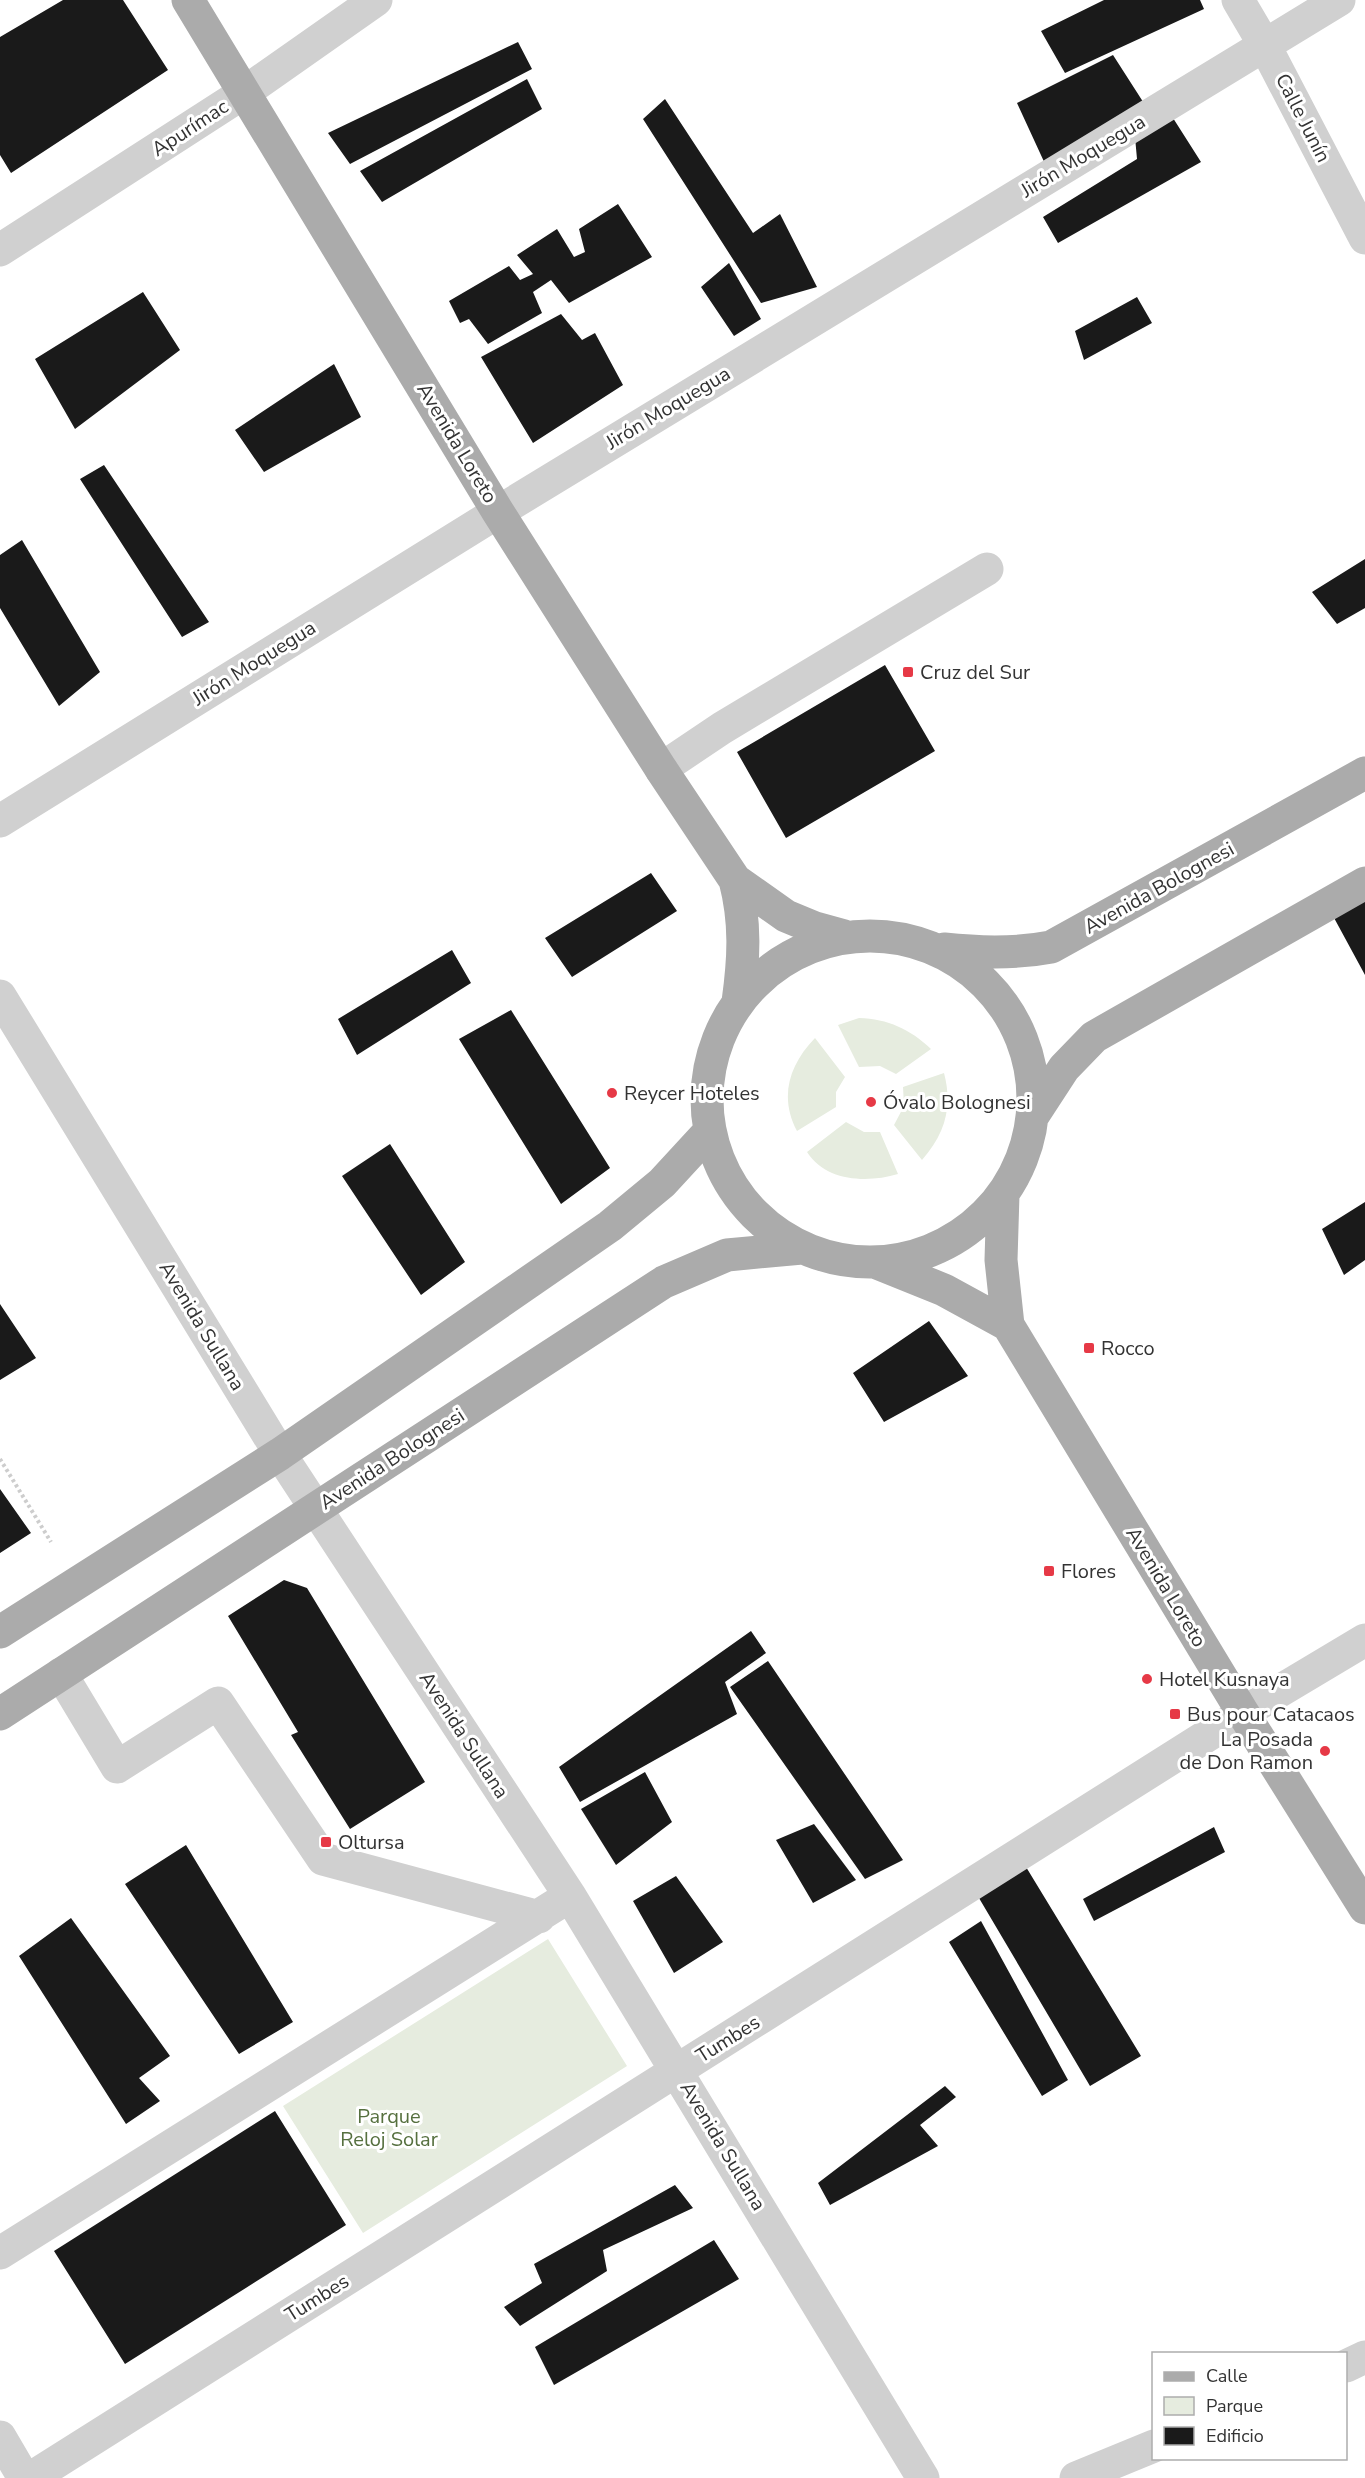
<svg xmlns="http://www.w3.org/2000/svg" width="1365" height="2478" font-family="'Nunito Sans',sans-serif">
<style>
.green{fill:#e6ecdf}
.building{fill:#1a1a1a}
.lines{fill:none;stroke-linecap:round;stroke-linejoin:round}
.path{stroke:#cdcdcd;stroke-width:4;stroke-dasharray:3 3;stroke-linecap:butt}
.minor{stroke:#d0d0d0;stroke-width:33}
.major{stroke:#ababab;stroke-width:33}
.poi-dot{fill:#e63946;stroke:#fff;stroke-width:2}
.labels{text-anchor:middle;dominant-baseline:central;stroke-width:6;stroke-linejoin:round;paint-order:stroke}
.street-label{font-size:20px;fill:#333;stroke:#fff}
.poi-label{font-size:20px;fill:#333;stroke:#fff;text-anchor:start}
.park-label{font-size:20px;fill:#56703f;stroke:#fff}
</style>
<rect width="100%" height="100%" fill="#fff"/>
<path class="green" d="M 859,1018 C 888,1019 910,1029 931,1049 L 896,1074 L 880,1066 L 859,1067 L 838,1025 Z
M 815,1038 L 845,1077 L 836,1092 L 836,1107 L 797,1131 C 779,1097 789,1065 815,1038 Z
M 944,1073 C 953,1107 945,1134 922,1160 L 894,1125 L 904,1106 L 903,1087 Z
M 846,1122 L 864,1132 L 880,1132 L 898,1174 C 868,1183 826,1182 807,1152 Z
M 548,1939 L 627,2066 L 363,2233 L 283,2106 Z"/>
<path class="building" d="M 63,0 L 123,0 L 168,70 L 11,173 L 0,155 L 0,37 Z
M 1104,0 L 1200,0 L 1204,9 L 1065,73 L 1041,31 Z
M 518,42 L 532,69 L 350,164 L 328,133 Z
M 1113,55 L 1147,108 L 1046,166 L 1017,103 Z
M 527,79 L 542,109 L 382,202 L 360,171 Z
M 665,99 L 753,233 L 780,214 L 817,287 L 761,303 L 643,119 Z
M 1173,118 L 1201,162 L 1058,243 L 1043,217 L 1137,159 L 1135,137 Z
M 618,204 L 652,257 L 569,303 L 551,280 L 533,292 L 542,313 L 488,344 L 469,319 L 460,323 L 449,301 L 509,266 L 520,280 L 533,274 L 517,255 L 557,229 L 574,257 L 585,252 L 579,229 Z
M 729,263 L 761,319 L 734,336 L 701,287 Z
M 143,292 L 180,350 L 75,429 L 35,359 Z
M 1137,297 L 1152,323 L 1084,360 L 1075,331 Z
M 561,314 L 582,340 L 595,333 L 623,385 L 533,443 L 481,357 Z
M 334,364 L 361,417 L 264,472 L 235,430 Z
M 104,465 L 209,622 L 182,637 L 80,479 Z
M 22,540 L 100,672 L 59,706 L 0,608 L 0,555 Z
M 1365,559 L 1365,608 L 1337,624 L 1312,592 Z
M 885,665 L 935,751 L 786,838 L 737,752 Z
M 651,873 L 677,911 L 572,977 L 545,938 Z
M 1365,899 L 1365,975 L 1333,916 Z
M 452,950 L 471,983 L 357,1055 L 338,1019 Z
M 511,1010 L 610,1168 L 561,1204 L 459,1039 Z
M 390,1144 L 465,1262 L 421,1295 L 342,1176 Z
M 1365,1202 L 1365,1260 L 1344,1275 L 1322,1229 Z
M 0,1304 L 36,1358 L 0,1380 Z
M 929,1321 L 968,1376 L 884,1422 L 853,1373 Z
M 0,1489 L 31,1533 L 0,1553 Z
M 284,1580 L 307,1588 L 425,1782 L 350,1829 L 291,1735 L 298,1732 L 228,1616 Z
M 751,1631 L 766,1653 L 725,1682 L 737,1714 L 580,1802 L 559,1767 Z
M 768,1661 L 903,1860 L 865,1879 L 730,1687 Z
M 645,1772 L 672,1822 L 616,1865 L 581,1809 Z
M 814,1824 L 856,1880 L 813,1903 L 776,1840 Z
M 1214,1827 L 1225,1852 L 1094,1921 L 1083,1899 Z
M 186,1845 L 293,2022 L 239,2054 L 125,1884 Z
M 1023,1862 L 1141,2056 L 1090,2086 L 976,1893 Z
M 676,1876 L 723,1942 L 674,1973 L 633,1901 Z
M 71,1918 L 170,2056 L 139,2078 L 160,2101 L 126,2124 L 19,1956 Z
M 981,1921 L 1068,2080 L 1042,2096 L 949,1942 Z
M 945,2086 L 956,2097 L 920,2125 L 938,2146 L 830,2205 L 818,2183 Z
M 275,2111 L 346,2225 L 125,2364 L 54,2251 Z
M 675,2185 L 693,2208 L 603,2250 L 607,2271 L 520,2326 L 504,2307 L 542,2283 L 534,2264 Z
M 714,2240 L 739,2279 L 554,2385 L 535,2347 Z"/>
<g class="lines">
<path class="path" d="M 0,1459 L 51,1542"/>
<path class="minor" d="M 1238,0 L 1265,46 L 1365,238
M 0,250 L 245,92 L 376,0
M 661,769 L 722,728 L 987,569
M 0,821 L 498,512 L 1339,0
M 0,996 L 280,1454 L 570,1896 L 923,2478
M 61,1674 L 117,1767 L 218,1703 L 323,1859 L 539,1917
M 0,2253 L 570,1896
M 1346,2366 L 1365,2357
M 0,2437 L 24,2478
M 31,2478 L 1243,1713 L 1365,1640
M 1076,2478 L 1154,2446"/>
<path class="major" d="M 188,0 L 498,512 L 661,769 L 735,880 L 786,916 L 815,928 L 844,936
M 735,880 C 746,922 744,959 738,1002
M707 1099a163 163 0 1 1 326 0a163 163 0 1 1-326 0Z
M 944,949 C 981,953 1015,954 1051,947 L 1365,773
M 1034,1114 L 1064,1068 L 1094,1037 L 1365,883
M 1003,1194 L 1001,1260 L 1008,1325 L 1243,1713 L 1365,1908
M 877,1263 L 944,1290 L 1008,1325
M 0,1632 L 280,1454 L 610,1226 L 662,1183 L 709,1132
M 0,1714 L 664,1282 L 727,1255 L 802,1248"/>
</g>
<g class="poi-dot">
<rect x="902" y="666" width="12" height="12" rx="3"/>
<circle cx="612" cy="1093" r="6"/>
<circle cx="871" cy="1102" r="6"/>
<rect x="1083" y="1342" width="12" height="12" rx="3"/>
<rect x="1043" y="1565" width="12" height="12" rx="3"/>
<circle cx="1147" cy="1679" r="6"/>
<rect x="1169" y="1708" width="12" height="12" rx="3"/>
<circle cx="1325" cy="1751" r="6"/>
<rect x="320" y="1836" width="12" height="12" rx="3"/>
</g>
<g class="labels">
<g class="street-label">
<text transform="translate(1303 118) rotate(63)">Calle Junín</text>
<text transform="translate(190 128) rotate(-33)">Apurímac</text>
<text transform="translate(1083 156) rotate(-31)">Jirón Moquegua</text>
<text transform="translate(668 408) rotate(-31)">Jirón Moquegua</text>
<text transform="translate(457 443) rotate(59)">Avenida Loreto</text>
<text transform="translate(254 663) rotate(-32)">Jirón Moquegua</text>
<text transform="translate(1159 888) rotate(-29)">Avenida Bolognesi</text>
<text transform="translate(202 1326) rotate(59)">Avenida Sullana</text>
<text transform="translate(392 1459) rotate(-33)">Avenida Bolognesi</text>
<text transform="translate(1166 1587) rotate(59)">Avenida Loreto</text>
<text transform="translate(464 1735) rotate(57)">Avenida Sullana</text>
<text transform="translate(728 2039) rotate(-32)">Tumbes</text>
<text transform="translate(723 2146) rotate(59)">Avenida Sullana</text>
<text transform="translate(317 2298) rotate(-32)">Tumbes</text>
</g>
<g class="poi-label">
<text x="920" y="672">Cruz del Sur</text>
<text x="624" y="1093">Reycer Hoteles</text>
<text x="883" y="1102">Óvalo Bolognesi</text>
<text x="1101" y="1348">Rocco</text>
<text x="1061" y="1571">Flores</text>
<text x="1159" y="1679">Hotel Kusnaya</text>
<text x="1187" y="1714">Bus pour Catacaos</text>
<text x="1313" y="1739" text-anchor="end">La Posada<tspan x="1313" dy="23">de Don Ramon</tspan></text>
<text x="338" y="1842">Oltursa</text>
</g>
<g class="park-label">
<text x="389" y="2116">Parque<tspan x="389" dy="23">Reloj Solar</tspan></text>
</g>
</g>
<rect x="1152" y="2352" width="195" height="108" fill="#ffffff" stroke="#adadad" stroke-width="1.5"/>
<rect x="1164" y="2372" width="30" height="9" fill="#ababab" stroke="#adadad" stroke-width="1.5"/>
<text x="1206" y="2382" font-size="18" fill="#333333">Calle</text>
<rect x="1164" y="2397" width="30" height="18" fill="#e6ecdf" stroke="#adadad" stroke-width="1.5"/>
<text x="1206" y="2412" font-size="18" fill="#333333">Parque</text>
<rect x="1164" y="2427" width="30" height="18" fill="#1a1a1a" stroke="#adadad" stroke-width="1.5"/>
<text x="1206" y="2442" font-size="18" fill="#333333">Edificio</text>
</svg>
